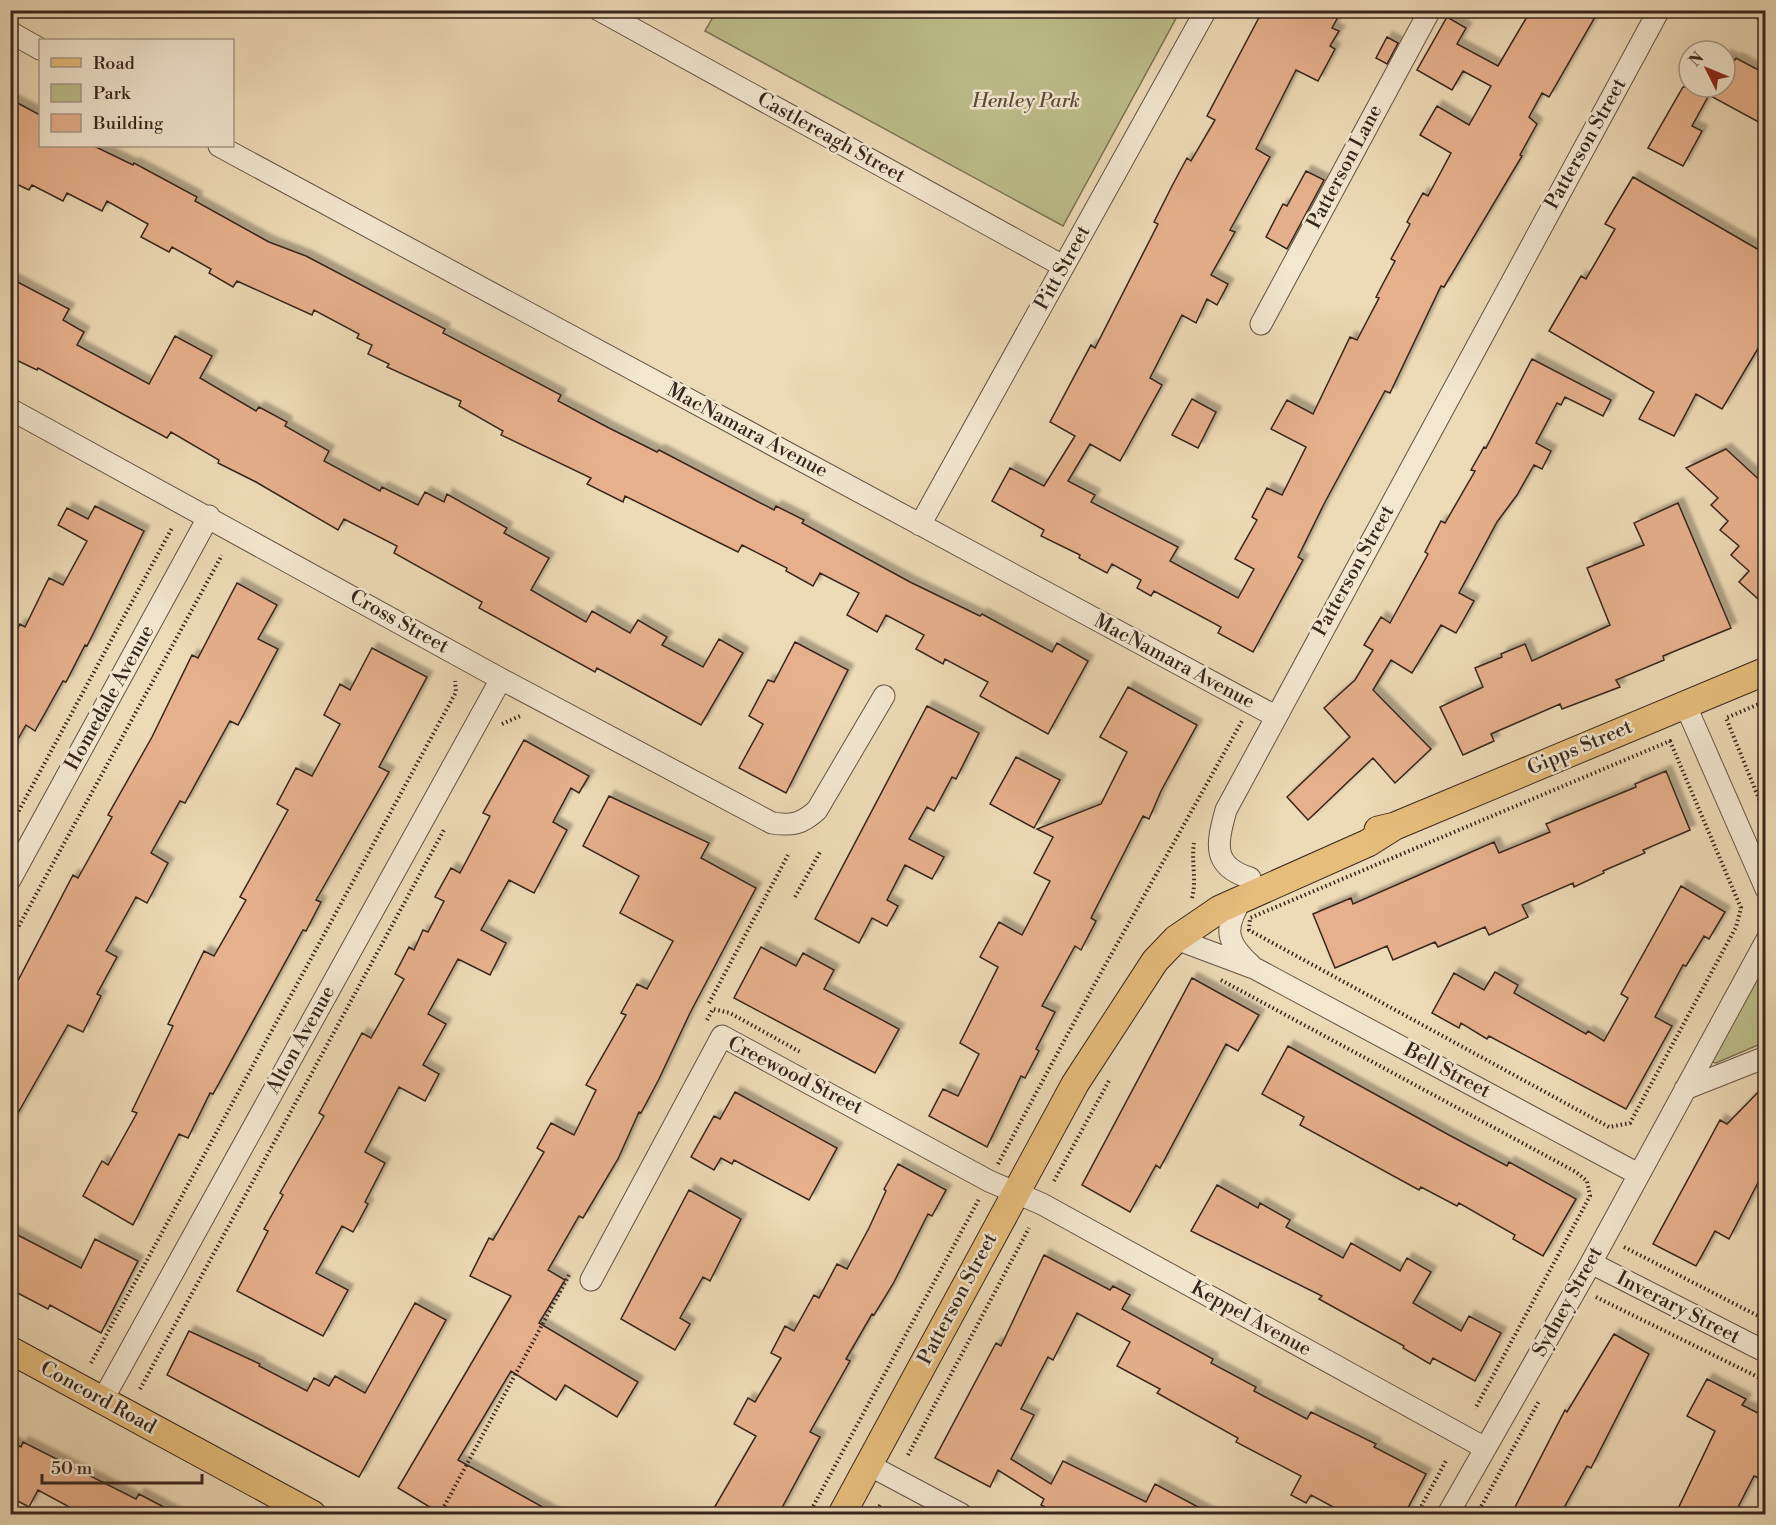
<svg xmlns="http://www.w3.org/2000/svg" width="1776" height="1525" font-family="'Libre Bodoni',serif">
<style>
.green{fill:#bdbe8b;stroke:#7a7254;stroke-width:1.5}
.building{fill:#e6b08c;stroke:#37251d;stroke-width:1.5;filter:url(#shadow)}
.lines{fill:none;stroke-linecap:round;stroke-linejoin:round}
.minor-casing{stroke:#645243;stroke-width:23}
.major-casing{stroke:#37251d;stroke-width:29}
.path{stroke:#37251d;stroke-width:4;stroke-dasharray:1.5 3;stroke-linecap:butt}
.minor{stroke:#f3e7d0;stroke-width:21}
.major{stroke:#e6bd7b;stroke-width:27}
.labels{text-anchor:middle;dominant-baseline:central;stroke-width:5;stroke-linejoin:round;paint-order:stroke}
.park-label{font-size:20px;font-style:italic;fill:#584b38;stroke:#f3e7d0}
.street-label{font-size:20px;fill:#37251d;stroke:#f3e7d0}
</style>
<defs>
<filter id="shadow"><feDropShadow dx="5.5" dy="-5.5" stdDeviation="1.5" flood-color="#0004"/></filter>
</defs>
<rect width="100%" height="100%" fill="#eddab6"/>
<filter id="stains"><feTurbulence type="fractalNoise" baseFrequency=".00333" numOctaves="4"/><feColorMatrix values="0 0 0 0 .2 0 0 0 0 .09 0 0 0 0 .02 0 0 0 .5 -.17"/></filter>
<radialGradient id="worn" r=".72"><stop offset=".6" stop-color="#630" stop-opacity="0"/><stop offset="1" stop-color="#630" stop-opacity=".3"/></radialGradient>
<path class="green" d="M 717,10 L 1180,10 L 1180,11 L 1063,226 L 705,31 Z
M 1765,954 L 1765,1042 L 1716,1063 L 1712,1062 Z"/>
<path class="building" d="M 1263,10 L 1342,10 L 1332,28 L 1339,31 L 1330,46 L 1335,49 L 1318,81 L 1296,70 L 1256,149 L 1270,157 L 1230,230 L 1235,232 L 1211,275 L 1228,284 L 1217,305 L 1207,299 L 1196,323 L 1182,315 L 1150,378 L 1162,385 L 1120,461 L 1090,444 L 1068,481 L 1095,495 L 1091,502 L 1178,547 L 1170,561 L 1238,598 L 1254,569 L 1235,559 L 1257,520 L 1252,517 L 1267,488 L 1282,495 L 1306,447 L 1271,429 L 1287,400 L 1313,414 L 1350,337 L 1357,340 L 1379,298 L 1376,297 L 1395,261 L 1391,259 L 1410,224 L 1407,222 L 1423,193 L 1428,196 L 1451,153 L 1420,135 L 1437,106 L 1469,125 L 1491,86 L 1463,71 L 1452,90 L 1417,70 L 1447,17 L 1466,28 L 1457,44 L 1498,66 L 1531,10 L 1599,10 L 1549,97 L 1542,93 L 1529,117 L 1537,124 L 1520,155 L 1522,156 L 1444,287 L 1441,286 L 1390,393 L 1385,391 L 1324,504 L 1298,557 L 1303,560 L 1253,652 L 1218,633 L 1221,627 L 1154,591 L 1151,596 L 1137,588 L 1141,580 L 1112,564 L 1107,573 L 1079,558 L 1080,555 L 1041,536 L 1044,530 L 992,501 L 1010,468 L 1044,486 L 1075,436 L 1050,422 L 1091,345 L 1095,348 L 1158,224 L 1154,222 L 1172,186 L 1187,158 L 1191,161 L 1215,120 L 1207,116 Z
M 1387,37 L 1398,43 L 1387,64 L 1376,58 Z
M 1725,55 L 1735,60 L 1736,58 L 1766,74 L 1766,126 L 1709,95 L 1692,126 L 1702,131 L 1683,166 L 1648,148 L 1683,87 L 1725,87 Z
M 10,99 L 40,115 L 40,146 L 94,146 L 133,165 L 134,163 L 197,197 L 195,201 L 269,242 L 306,256 L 445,329 L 443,333 L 561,395 L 558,401 L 609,428 L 657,452 L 659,450 L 774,510 L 776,506 L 804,520 L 802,523 L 910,582 L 980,616 L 982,614 L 1052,652 L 1057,643 L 1088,661 L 1048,734 L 980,696 L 988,682 L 945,659 L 943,664 L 916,649 L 924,635 L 886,615 L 877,632 L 847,615 L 859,593 L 820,573 L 813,586 L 786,571 L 787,568 L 742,545 L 738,552 L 625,496 L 623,502 L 587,484 L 591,478 L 501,435 L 503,431 L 459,406 L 461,401 L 387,367 L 389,364 L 368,354 L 372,345 L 357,338 L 359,334 L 314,310 L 312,315 L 237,281 L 233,287 L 209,273 L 211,269 L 172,247 L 169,252 L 141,237 L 148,224 L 107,201 L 102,211 L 67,193 L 63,201 L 32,185 L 29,190 L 10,181 Z
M 1306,171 L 1324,180 L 1287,249 L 1266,237 L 1283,204 L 1287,206 Z
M 1633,177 L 1766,254 L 1766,335 L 1722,409 L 1696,394 L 1674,436 L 1639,419 L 1654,392 L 1549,331 L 1581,276 L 1586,279 L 1615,229 L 1605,224 Z
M 10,278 L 69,309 L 63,320 L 84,332 L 77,345 L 149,384 L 175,336 L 212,356 L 200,378 L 256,411 L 259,407 L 287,422 L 285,426 L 329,451 L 324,461 L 380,491 L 382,487 L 418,505 L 425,492 L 444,502 L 447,494 L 507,528 L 504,533 L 549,558 L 531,590 L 586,622 L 592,611 L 630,633 L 638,620 L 667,637 L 662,645 L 703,667 L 719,639 L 743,653 L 701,725 L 597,668 L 595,672 L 479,608 L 482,602 L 394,553 L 397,546 L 344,519 L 338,530 L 256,482 L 218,463 L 219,460 L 171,432 L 167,438 L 38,368 L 37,370 L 10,357 Z
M 1532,359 L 1611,400 L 1603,416 L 1565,397 L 1561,405 L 1557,403 L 1536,443 L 1551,451 L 1542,469 L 1534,465 L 1517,495 L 1497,522 L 1459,593 L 1474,601 L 1456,633 L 1441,625 L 1412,673 L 1391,660 L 1373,690 L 1431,749 L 1395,783 L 1373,758 L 1308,820 L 1287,797 L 1350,737 L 1324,708 L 1355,680 L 1373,650 L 1364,645 L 1381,617 L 1390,623 L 1428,554 L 1425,552 L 1441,521 L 1445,523 L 1475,471 L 1471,470 L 1484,447 L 1486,448 Z
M 1192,399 L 1216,412 L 1198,448 L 1172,435 Z
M 1726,449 L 1766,486 L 1766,606 L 1739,582 L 1749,571 L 1731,555 L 1739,546 L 1720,530 L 1728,521 L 1711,505 L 1718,498 L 1686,468 Z
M 1678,503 L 1731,628 L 1663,656 L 1664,660 L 1616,680 L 1620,687 L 1562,709 L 1560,704 L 1491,734 L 1494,741 L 1463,755 L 1440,707 L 1483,687 L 1475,668 L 1502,657 L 1501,654 L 1525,644 L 1532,661 L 1610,625 L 1587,568 L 1644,545 L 1634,523 Z
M 95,506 L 144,531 L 87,646 L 85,645 L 66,682 L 63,681 L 35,731 L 26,725 L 10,753 L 10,643 L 20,624 L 25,627 L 49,578 L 63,585 L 87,541 L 58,525 L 67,508 L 88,519 Z
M 237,583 L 277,605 L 258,639 L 278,649 L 238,725 L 230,721 L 185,803 L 180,801 L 151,853 L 168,863 L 147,903 L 136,897 L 106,951 L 117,957 L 97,994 L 101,996 L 83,1032 L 68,1025 L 10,1127 L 10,996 L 73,875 L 78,878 L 112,817 L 108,815 L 152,737 L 192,655 L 198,658 Z
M 795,642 L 848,670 L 786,793 L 739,768 L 763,724 L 749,716 L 768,680 L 774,682 Z
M 372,648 L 427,677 L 379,767 L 389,772 L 316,900 L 321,902 L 306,931 L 303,930 L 213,1094 L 210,1093 L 188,1138 L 179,1134 L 133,1225 L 83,1196 L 102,1161 L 108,1165 L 137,1113 L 132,1111 L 173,1026 L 168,1024 L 204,951 L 214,956 L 246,900 L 240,897 L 288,810 L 277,804 L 296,768 L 312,776 L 340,724 L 324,715 L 340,684 L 350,690 Z
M 1128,687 L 1197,725 L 1161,791 L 1149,819 L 1143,816 L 1091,918 L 1096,921 L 1081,950 L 1075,946 L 1042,1006 L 1055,1012 L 1036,1049 L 1039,1051 L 1025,1078 L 1021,1076 L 987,1147 L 929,1116 L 943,1089 L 958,1096 L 979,1054 L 960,1043 L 998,967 L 980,957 L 999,922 L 1022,935 L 1050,881 L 1034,873 L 1053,837 L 1037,829 L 1101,804 L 1127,752 L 1100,737 Z
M 927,706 L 979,733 L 956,779 L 952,777 L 934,811 L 927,807 L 909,839 L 944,857 L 932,879 L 905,865 L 887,900 L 898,906 L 887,926 L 872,918 L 859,943 L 815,919 Z
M 524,740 L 589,776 L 579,793 L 571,788 L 553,822 L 567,830 L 534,893 L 509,880 L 481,930 L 506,943 L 490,975 L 458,959 L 428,1014 L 446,1024 L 423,1065 L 439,1074 L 425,1101 L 399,1087 L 365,1152 L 385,1163 L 365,1202 L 368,1204 L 353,1232 L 342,1226 L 316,1273 L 348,1290 L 323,1336 L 237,1291 L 268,1231 L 264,1229 L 283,1195 L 280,1193 L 324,1116 L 319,1113 L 362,1033 L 371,1038 L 404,979 L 395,974 L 409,947 L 414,950 L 423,930 L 428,932 L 444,901 L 435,897 L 451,868 L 460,873 L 490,816 L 483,813 Z
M 1016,757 L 1060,780 L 1034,828 L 990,804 Z
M 1666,771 L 1690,830 L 1643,850 L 1645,853 L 1603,871 L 1604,873 L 1574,887 L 1573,883 L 1522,905 L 1528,917 L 1489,935 L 1485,927 L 1438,947 L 1435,942 L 1393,960 L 1387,946 L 1335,968 L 1313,914 L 1351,898 L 1353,904 L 1494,842 L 1499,853 L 1550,832 L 1546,824 L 1636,787 L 1635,784 Z
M 609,796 L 709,843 L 701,858 L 756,888 L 690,1013 L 659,1079 L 641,1113 L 639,1112 L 618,1159 L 583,1218 L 579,1216 L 548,1270 L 565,1280 L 539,1323 L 638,1382 L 617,1417 L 565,1385 L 556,1400 L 511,1371 L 458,1460 L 557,1515 L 443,1515 L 398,1488 L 511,1296 L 470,1276 L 489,1238 L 493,1240 L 544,1152 L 537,1148 L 551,1123 L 574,1135 L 596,1090 L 586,1085 L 626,1015 L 621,1013 L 637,984 L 647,989 L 673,941 L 620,913 L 639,876 L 583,846 Z
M 1681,886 L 1725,912 L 1709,939 L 1704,936 L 1686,966 L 1683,965 L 1655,1017 L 1672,1026 L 1626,1109 L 1489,1036 L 1487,1039 L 1461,1023 L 1459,1028 L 1432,1013 L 1454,973 L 1484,990 L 1495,972 L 1518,985 L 1514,993 L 1586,1034 L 1588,1031 L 1604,1041 L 1628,998 L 1621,994 Z
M 761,947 L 796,966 L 803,953 L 834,970 L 824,989 L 899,1029 L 875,1073 L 734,998 Z
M 1192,978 L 1259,1015 L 1238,1051 L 1226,1044 L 1160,1168 L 1156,1165 L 1130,1212 L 1082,1185 Z
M 1288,1046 L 1449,1135 L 1507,1166 L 1509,1162 L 1576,1199 L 1543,1256 L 1513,1239 L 1515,1235 L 1459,1203 L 1457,1206 L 1421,1187 L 1419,1190 L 1300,1125 L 1304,1117 L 1262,1094 Z
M 1766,1084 L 1766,1167 L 1729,1239 L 1715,1231 L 1696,1266 L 1653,1244 L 1720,1120 L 1727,1124 Z
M 735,1092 L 837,1148 L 809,1200 L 734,1160 L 732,1164 L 721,1158 L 714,1170 L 691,1157 L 714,1116 L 720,1119 Z
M 898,1164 L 946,1190 L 932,1216 L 928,1214 L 893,1284 L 874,1315 L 872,1314 L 846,1359 L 850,1361 L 810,1432 L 820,1437 L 778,1515 L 710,1515 L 756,1436 L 734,1424 L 748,1398 L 755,1402 L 781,1358 L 771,1353 L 785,1326 L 794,1331 L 814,1295 L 819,1298 L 837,1264 L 847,1269 L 869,1228 L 886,1191 L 884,1189 Z
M 1217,1185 L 1258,1208 L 1260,1203 L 1290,1220 L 1286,1227 L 1343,1258 L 1351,1243 L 1400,1271 L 1407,1258 L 1431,1272 L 1413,1303 L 1461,1331 L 1469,1316 L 1501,1333 L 1475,1381 L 1433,1358 L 1430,1364 L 1403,1348 L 1404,1346 L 1319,1299 L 1322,1296 L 1191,1231 Z
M 689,1190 L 741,1219 L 710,1281 L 703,1277 L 680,1318 L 690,1324 L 675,1350 L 621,1319 Z
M 10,1231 L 81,1268 L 95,1239 L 138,1261 L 101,1333 L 50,1305 L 48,1309 L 10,1289 Z
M 1044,1255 L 1110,1290 L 1113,1286 L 1130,1295 L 1122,1309 L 1213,1359 L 1211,1363 L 1256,1387 L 1254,1391 L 1307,1419 L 1311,1412 L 1376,1444 L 1374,1447 L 1426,1474 L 1404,1515 L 1348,1515 L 1311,1495 L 1306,1503 L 1291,1495 L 1301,1476 L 1236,1442 L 1238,1438 L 1157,1393 L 1160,1389 L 1117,1366 L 1130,1342 L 1077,1313 L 1053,1360 L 1048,1357 L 1021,1409 L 1034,1415 L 1011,1459 L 1051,1484 L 1063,1461 L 1146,1502 L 1155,1484 L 1213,1515 L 1061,1515 L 1041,1505 L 1044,1499 L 998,1470 L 990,1487 L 935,1458 L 996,1343 L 1001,1346 Z
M 415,1303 L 446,1320 L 359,1477 L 167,1375 L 189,1331 L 260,1364 L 259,1366 L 307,1391 L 314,1378 L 329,1386 L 335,1376 L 365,1393 Z
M 1614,1334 L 1649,1354 L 1591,1468 L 1587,1466 L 1560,1515 L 1511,1515 L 1565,1410 L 1567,1412 Z
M 1707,1379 L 1746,1399 L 1742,1405 L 1766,1417 L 1766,1481 L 1754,1476 L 1734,1515 L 1675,1515 L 1715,1431 L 1687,1416 Z
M 10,1441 L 21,1447 L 23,1442 L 136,1499 L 139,1494 L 179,1515 L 84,1515 L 38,1490 L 29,1507 L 10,1497 Z"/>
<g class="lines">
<defs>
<path id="minor" d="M 599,10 L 1063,266
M 1763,10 L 1766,12
M 10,32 L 40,49
M 219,146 L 1275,716
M 1261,324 L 1430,10
M 10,409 L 501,679 L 772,823 C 792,826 802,824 817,810 L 884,696
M 920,525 L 1206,10
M 1685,704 L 1766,889
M 1250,878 C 1211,866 1217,843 1226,810 L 1659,10
M 10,880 L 209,516
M 1242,899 C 1224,927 1225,942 1251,965
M 1176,939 L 1256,969 L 1638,1174
M 1685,1089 L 1766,1057
M 1591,1263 L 1766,1352
M 591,1280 L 722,1036 L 989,1181 L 1042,1204 L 1485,1448
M 102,1401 L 501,679
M 869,1465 L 961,1514
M 1448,1514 L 1591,1263 L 1766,941"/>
<path id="major" d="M 1378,830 L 1395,826 L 1766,671
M 10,1350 L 312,1514
M 842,1514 L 1075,1084 L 1155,961 L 1176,939 L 1220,909 L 1368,843 L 1395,826"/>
</defs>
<use href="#minor" class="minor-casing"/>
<use href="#major" class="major-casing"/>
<path class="path" d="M 1766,701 L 1726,718 L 1766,816
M 502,724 L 520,716
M 1670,741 L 1741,908 L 1736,927 L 1630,1123 L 1609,1127 L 1249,930 L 1250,918 Z
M 10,827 L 172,528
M 795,897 L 820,852
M 1192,898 C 1197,880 1191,862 1194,843
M 10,942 L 222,555
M 1221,980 L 1576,1172 L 1587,1181 L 1590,1196 L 1475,1409
M 709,1003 L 788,855
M 707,1020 L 713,1009 L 730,1013 L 802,1053
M 998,1164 L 1093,987 L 1242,721
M 1054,1181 L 1110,1079
M 1624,1247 L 1766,1320
M 1596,1297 L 1766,1381
M 91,1363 L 456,692 L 455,681
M 140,1389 L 445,828
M 908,1455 L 1029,1228
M 440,1514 L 569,1275
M 809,1514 L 979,1199
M 875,1514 L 880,1505
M 1417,1514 L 1447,1459
M 1477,1514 L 1539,1401"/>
<use href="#minor" class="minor"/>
<use href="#major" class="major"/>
</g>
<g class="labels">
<g class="park-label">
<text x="1026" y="101">Henley Park</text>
</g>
<g class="street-label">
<text transform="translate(831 138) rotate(29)">Castlereagh Street</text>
<text transform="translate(1586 144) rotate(-61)">Patterson Street</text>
<text transform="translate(1345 167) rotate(-62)">Patterson Lane</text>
<text transform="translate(1063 268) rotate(-61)">Pitt Street</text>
<text transform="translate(747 431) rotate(28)">MacNamara Avenue</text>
<text transform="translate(1354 571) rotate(-61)">Patterson Street</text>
<text transform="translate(399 622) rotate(29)">Cross Street</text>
<text transform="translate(1174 662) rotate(28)">MacNamara Avenue</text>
<text transform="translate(110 698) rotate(-61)">Homedale Avenue</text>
<text transform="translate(1580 748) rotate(-23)">Gipps Street</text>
<text transform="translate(301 1040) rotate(-61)">Alton Avenue</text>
<text transform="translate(1447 1071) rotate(28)">Bell Street</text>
<text transform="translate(795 1076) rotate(27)">Creewood Street</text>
<text transform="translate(958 1299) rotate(-62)">Patterson Street</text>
<text transform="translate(1568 1302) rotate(-61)">Sydney Street</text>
<text transform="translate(1678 1308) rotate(27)">Inverary Street</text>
<text transform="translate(1251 1319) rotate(29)">Keppel Avenue</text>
<text transform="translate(98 1398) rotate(29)">Concord Road</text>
</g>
</g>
<rect width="1776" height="1525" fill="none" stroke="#eddab6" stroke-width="36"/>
<rect x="12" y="12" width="1752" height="1501" fill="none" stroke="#37251d" stroke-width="3"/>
<rect x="18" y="18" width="1740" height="1489" fill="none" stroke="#37251d" stroke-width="1.5"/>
<rect x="39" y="39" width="195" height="108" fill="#f3e7d0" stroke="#a89988" stroke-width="1.5"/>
<rect x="51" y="58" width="30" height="9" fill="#e6bd7b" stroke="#a89988" stroke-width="1.5"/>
<text x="93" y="69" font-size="18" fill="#37251d">Road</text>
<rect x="51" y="84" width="30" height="18" fill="#bdbe8b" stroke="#a89988" stroke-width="1.5"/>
<text x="93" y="99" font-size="18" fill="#37251d">Park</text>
<rect x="51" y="114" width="30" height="18" fill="#e6b08c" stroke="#a89988" stroke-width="1.5"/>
<text x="93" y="129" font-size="18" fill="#37251d">Building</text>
<g transform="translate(1707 69) rotate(313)"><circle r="28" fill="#f3e7d0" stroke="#a89988" stroke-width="1.5"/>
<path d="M0-4.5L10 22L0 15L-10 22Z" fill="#8f2418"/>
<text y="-9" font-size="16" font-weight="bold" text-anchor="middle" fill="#37251d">N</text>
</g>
<path d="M42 1474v9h160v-9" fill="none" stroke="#37251d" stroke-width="3"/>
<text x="51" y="1474" font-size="18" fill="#37251d" stroke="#f3e7d0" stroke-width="4.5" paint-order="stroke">50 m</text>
<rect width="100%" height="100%" filter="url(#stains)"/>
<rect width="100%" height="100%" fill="url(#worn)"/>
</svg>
